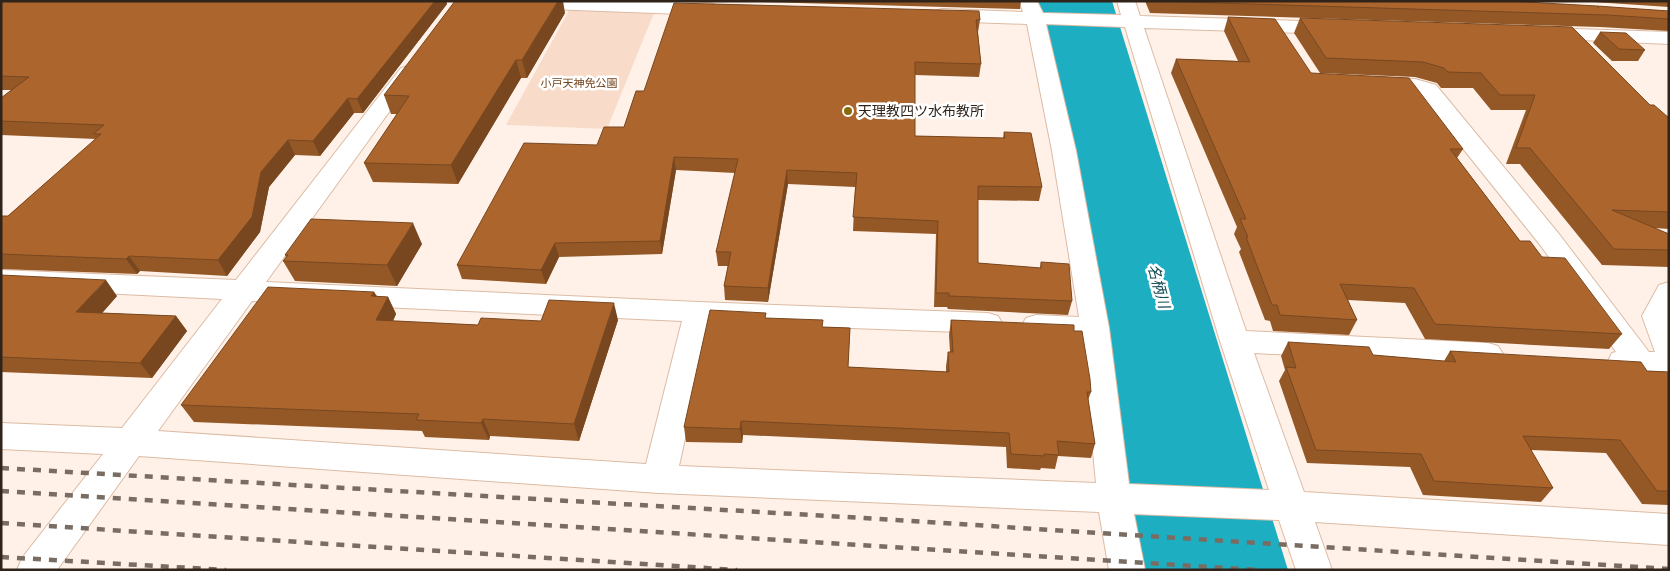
<svg xmlns="http://www.w3.org/2000/svg" width="1670" height="571" font-family="Helvetica,'Noto Sans JP',sans-serif">
<style>
.green{fill:#f8dcc9}
.water{fill:#1dafc1}
.lines{fill:none;stroke-linecap:round;stroke-linejoin:round}
.minor-casing{stroke:#dcbba4;stroke-width:2}
.minor{fill:#fff;fill-rule:evenodd}
.rail{stroke:#796c63;stroke-width:4.5;stroke-dasharray:8 8;stroke-linecap:butt}
.wall{fill:#945827}
.shaded-wall{fill:#784720}
.building{fill:#ac662d;stroke:#784720}
.poi-dot{fill:#8b6a09;stroke:#fff;stroke-width:2}
.labels{text-anchor:middle;dominant-baseline:central;stroke-width:5;stroke-linejoin:round;paint-order:stroke}
.far-park-label{font-size:11px;fill:#734219;stroke:#fff}
.poi-label{font-size:14px;fill:#2f231a;stroke:#fff;text-anchor:start}
.water-label{font-size:15px;font-style:italic;fill:#134c54;stroke:#fff}
</style>
<rect width="100%" height="100%" fill="#fff1e8"/>
<path class="green" d="M 572,5 L 656,8 L 607,129 L 506,125 Z"/>
<path class="water" d="M 1038,1 L 1112,1 L 1288,570 L 1141,570 L 1059,85 Z"/>
<g class="lines">
<defs>
<path id="minor" d="M 484,1 L 653,1 L 709,3 L 716,5 L 718,9 L 716,13 L 709,15 L 493,7 L 486,5 Z
M 1019,1 L 1037,1 L 1043,13 L 1121,15 L 1117,1 L 1135,1 L 1140,16 L 1334,22 L 1341,24 L 1344,28 L 1341,32 L 1334,34 L 1144,28 L 1246,331 L 1488,343 L 1498,346 L 1503,354 L 1498,362 L 1488,365 L 1254,353 L 1304,492 L 1669,514 L 1669,545 L 1315,522 L 1332,570 L 1296,570 L 1279,520 L 1134,514 L 1145,570 L 1109,570 L 1099,512 L 659,493 L 139,456 L 57,570 L 17,570 L 22,558 L 103,454 L 1,449 L 1,423 L 122,428 L 222,299 L 1,288 L 1,270 L 236,280 L 401,68 L 408,66 L 415,68 L 418,72 L 266,282 L 698,302 L 988,313 L 998,316 L 1002,323 L 998,330 L 988,333 L 710,323 L 679,466 L 1096,483 L 1082,338 L 1036,335 L 1026,332 L 1022,325 L 1026,318 L 1036,315 L 1079,317 L 1052,151 L 1027,24 L 942,21 L 935,19 L 932,15 L 935,11 L 942,9 L 1023,12 ZM 1046,24 L 1125,27 L 1220,341 L 1269,490 L 1129,484 L 1109,328 L 1076,151 ZM 252,301 L 682,321 L 646,464 L 158,431 Z
M 1544,28 L 1669,32 L 1669,44 L 1537,38 L 1534,34 L 1537,30 Z
M 1376,77 L 1415,79 L 1436,85 L 1559,234 L 1649,352 L 1655,352 L 1642,316 L 1659,285 L 1669,282 L 1669,376 L 1623,372 L 1612,369 L 1608,361 L 1612,353 L 1616,352 L 1541,246 L 1420,95 L 1412,91 L 1368,88 L 1365,83 L 1368,78 Z"/>
</defs>
<use href="#minor" class="minor-casing"/>
<use href="#minor" class="minor"/>
<path class="rail" d="M 1,468 L 863,518 L 1669,569
M 1,491 L 1259,570
M 1,523 L 737,570
M 1,557 L 226,570"/>
</g>
<path class="wall" d="M 1,1 L 446,1 L 447,4 L 363,113 L 354,113 L 320,156 L 295,155 L 269,187 L 260,232 L 227,276 L 140,271 L 137,274 L 1,269 L 1,216 L 8,216 L 96,139 L 1,135 L 1,98 L 11,90 L 1,90 Z
M 726,1 L 1021,1 L 1020,9 Z
M 1145,1 L 1507,1 L 1669,11 L 1669,31 L 1600,27 L 1150,13 Z
M 1578,1 L 1669,1 L 1669,7 Z
M 979,11 L 980,20 L 978,32 L 981,64 L 979,77 L 915,75 L 915,136 L 1003,138 L 1004,132 L 1042,187 L 1039,201 L 978,200 L 978,263 L 1040,268 L 1041,262 L 1072,301 L 1068,315 L 948,309 L 947,307 L 934,307 L 936,234 L 853,231 L 855,187 L 788,184 L 768,302 L 725,300 L 724,286 L 728,266 L 718,266 L 716,252 L 735,173 L 676,170 L 662,254 L 559,257 L 546,284 L 462,279 L 457,265 L 597,145 L 624,127 L 644,91 Z
M 565,13 L 527,78 L 521,78 L 458,184 L 373,182 L 364,163 L 397,114 L 391,114 L 384,95 Z
M 1228,17 L 1311,73 L 1463,149 L 1457,158 L 1520,241 L 1542,257 L 1622,334 L 1609,349 L 1425,339 L 1405,303 L 1348,300 L 1357,320 L 1349,335 L 1273,331 L 1270,321 L 1265,320 L 1239,252 L 1241,249 L 1234,234 L 1237,227 L 1171,73 L 1176,59 L 1238,61 L 1224,31 Z
M 1300,18 L 1650,105 L 1669,118 L 1669,229 L 1654,228 L 1669,234 L 1669,267 L 1602,265 L 1520,164 L 1506,164 L 1526,110 L 1491,110 L 1473,88 L 1441,88 L 1437,83 L 1415,77 L 1320,73 L 1294,33 Z
M 1600,32 L 1645,50 L 1638,61 L 1612,61 L 1593,43 Z
M 422,244 L 397,286 L 295,281 L 283,261 L 286,257 L 285,255 Z
M 1,275 L 117,296 L 102,313 L 176,316 L 187,331 L 152,378 L 1,372 Z
M 374,292 L 377,296 L 388,297 L 396,314 L 393,321 L 478,325 L 541,321 L 618,320 L 579,441 L 490,436 L 489,440 L 425,437 L 422,431 L 194,422 L 181,405 Z
M 767,318 L 823,327 L 850,328 L 848,367 L 946,372 L 946,366 L 948,352 L 950,352 L 949,335 L 951,320 L 1074,331 L 1091,392 L 1088,400 L 1095,444 L 1091,458 L 1058,456 L 1055,469 L 1041,468 L 1040,470 L 1007,468 L 1006,447 L 743,435 L 742,443 L 686,442 L 684,427 Z
M 1288,342 L 1373,355 L 1444,361 L 1450,351 L 1647,371 L 1669,372 L 1669,505 L 1642,504 L 1606,453 L 1531,450 L 1553,488 L 1541,502 L 1423,495 L 1410,467 L 1307,463 L 1279,381 L 1285,370 L 1281,356 Z"/>
<path class="shaded-wall" d="M 435,1 L 446,1 L 447,4 L 363,113 L 357,99 Z
M 558,1 L 563,1 L 565,13 L 527,78 L 522,60 Z
M 516,60 L 521,78 L 458,184 L 451,165 Z
M 348,98 L 354,113 L 320,156 L 313,141 Z
M 288,140 L 295,155 L 269,187 L 260,232 L 227,276 L 218,260 L 261,172 Z
M 674,157 L 676,170 L 662,254 L 660,241 Z
M 787,170 L 788,184 L 768,302 L 768,288 Z
M 413,223 L 422,244 L 397,286 L 387,265 Z
M 555,243 L 559,257 L 546,284 L 541,270 Z
M 129,256 L 140,271 L 137,274 L 126,259 Z
M 106,280 L 117,296 L 89,328 L 76,312 Z
M 374,292 L 382,308 L 388,297 L 396,314 L 385,338 L 376,320 L 371,296 Z
M 614,303 L 618,320 L 579,441 L 574,424 Z
M 176,316 L 187,331 L 152,378 L 140,363 Z
M 483,419 L 490,436 L 489,440 L 481,423 Z
M 741,421 L 743,435 L 742,443 L 740,429 Z"/>
<path class="building" d="M 1,1 L 435,1 L 357,99 L 348,98 L 313,141 L 288,140 L 261,172 L 252,217 L 218,260 L 129,256 L 126,259 L 1,254 L 1,216 L 8,216 L 101,134 L 93,134 L 104,125 L 1,121 L 1,98 L 29,77 L 1,76 Z
M 455,1 L 558,1 L 522,60 L 516,60 L 451,165 L 364,163 L 409,96 L 384,95 Z
M 1153,1 L 1507,1 L 1597,6 L 1599,8 L 1597,6 L 1669,11 L 1669,19 L 1607,15 Z
M 674,3 L 979,11 L 980,20 L 976,20 L 981,64 L 915,62 L 915,136 L 1005,138 L 1004,132 L 1031,133 L 1042,187 L 978,186 L 978,263 L 1041,268 L 1041,262 L 1069,264 L 1072,301 L 949,296 L 949,293 L 936,293 L 938,221 L 853,217 L 857,173 L 787,170 L 768,288 L 724,286 L 731,252 L 716,252 L 738,159 L 674,157 L 660,241 L 555,243 L 541,270 L 457,265 L 524,143 L 597,145 L 604,127 L 624,127 L 636,91 L 644,91 Z
M 1228,17 L 1275,19 L 1311,73 L 1409,78 L 1463,149 L 1450,149 L 1520,241 L 1530,241 L 1542,257 L 1565,258 L 1622,334 L 1435,324 L 1414,288 L 1340,284 L 1357,320 L 1280,315 L 1277,305 L 1272,305 L 1246,237 L 1248,237 L 1240,219 L 1246,219 L 1176,59 L 1250,62 Z
M 1300,18 L 1572,27 L 1650,105 L 1654,105 L 1669,118 L 1669,212 L 1612,210 L 1669,234 L 1669,250 L 1614,249 L 1530,148 L 1516,148 L 1535,95 L 1500,95 L 1481,73 L 1448,72 L 1444,68 L 1423,62 L 1326,58 Z
M 1600,32 L 1626,33 L 1645,50 L 1619,49 Z
M 311,219 L 413,223 L 387,265 L 283,261 L 288,255 L 285,255 Z
M 1,275 L 106,280 L 76,312 L 176,316 L 140,363 L 1,357 Z
M 268,287 L 374,292 L 371,296 L 388,297 L 376,320 L 478,325 L 481,318 L 541,321 L 549,300 L 614,303 L 574,424 L 483,419 L 481,423 L 416,420 L 419,414 L 181,405 Z
M 710,310 L 766,313 L 765,318 L 823,320 L 822,327 L 850,328 L 848,367 L 949,372 L 948,352 L 953,352 L 951,320 L 1074,325 L 1074,331 L 1082,331 L 1090,379 L 1091,392 L 1087,392 L 1095,444 L 1057,441 L 1059,455 L 1044,454 L 1044,456 L 1011,454 L 1009,433 L 741,421 L 740,429 L 684,427 Z
M 1288,342 L 1369,347 L 1373,355 L 1456,362 L 1450,351 L 1641,362 L 1647,371 L 1669,372 L 1669,491 L 1657,491 L 1620,440 L 1523,436 L 1553,488 L 1434,481 L 1421,454 L 1316,450 L 1286,367 L 1296,368 Z"/>
<circle class="poi-dot" cx="848" cy="111" r="5"/>
<g class="labels">
<g class="far-park-label">
<text x="579" y="83">小戸天神免公園</text>
</g>
<g class="poi-label">
<text x="858" y="111">天理教四ツ水布教所</text>
</g>
<g class="water-label">
<text transform="translate(1159 286) rotate(75)">名柄川</text>
</g>
</g>
<rect width="1670" height="571" fill="none" stroke="#2f231a" stroke-width="5"/>
</svg>
